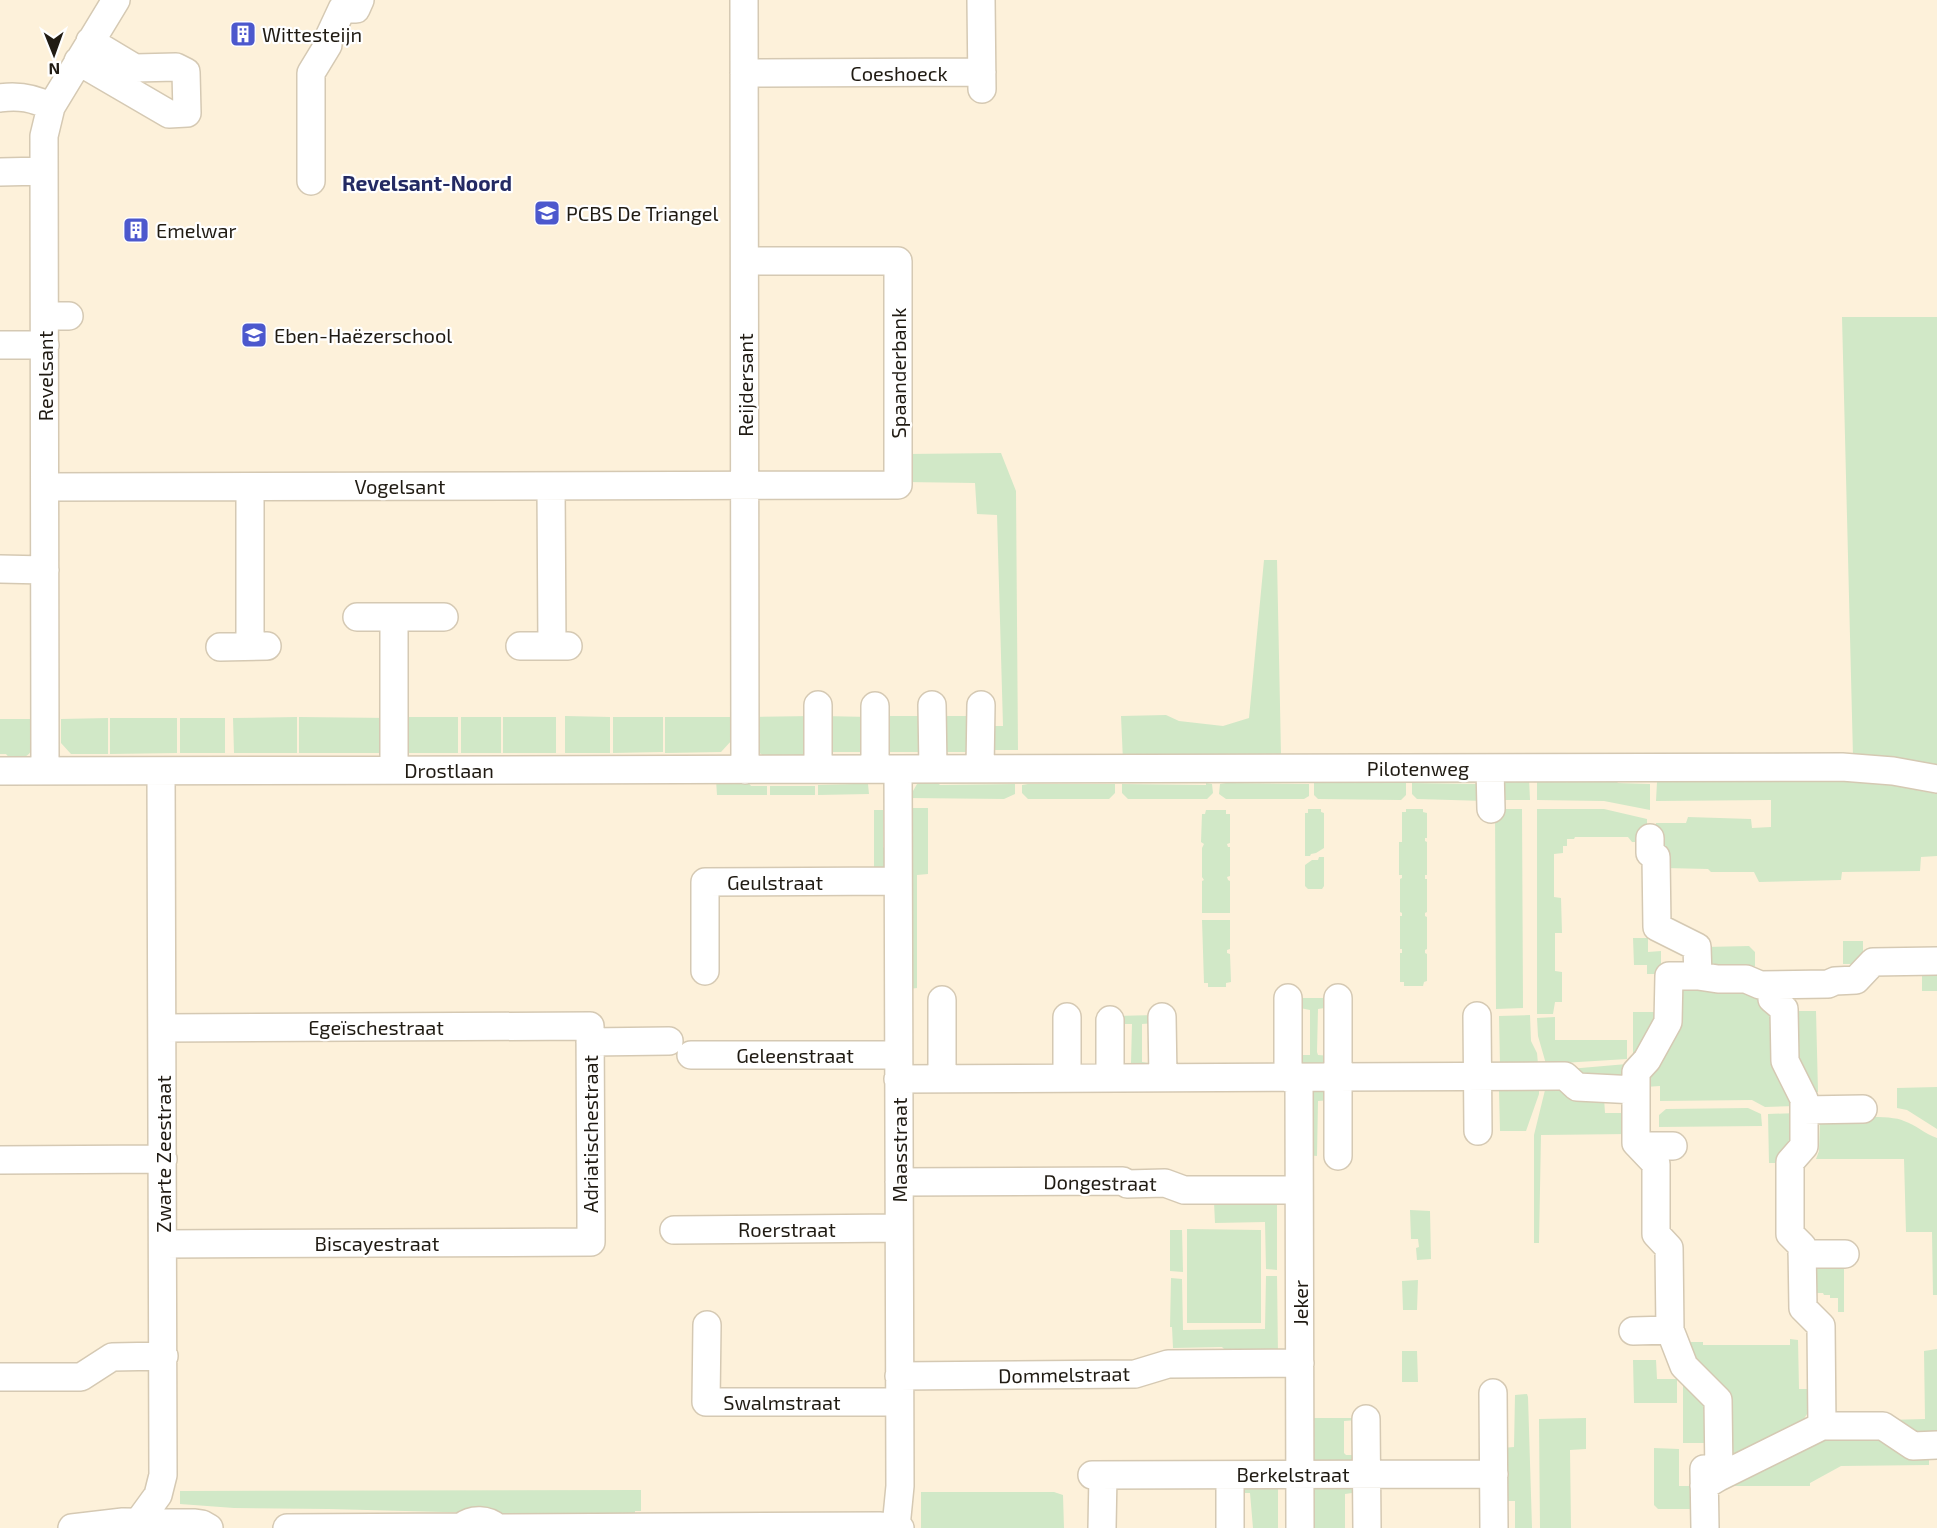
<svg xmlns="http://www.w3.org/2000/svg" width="1937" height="1528" font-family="'Exo 2',sans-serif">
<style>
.green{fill:#d1e8c7}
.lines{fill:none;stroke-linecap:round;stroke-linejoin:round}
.minor-casing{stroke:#d5c9b3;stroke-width:30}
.minor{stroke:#fff;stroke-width:27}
.labels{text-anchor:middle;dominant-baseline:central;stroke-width:4.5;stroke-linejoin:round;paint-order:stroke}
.poi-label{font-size:20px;fill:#201b13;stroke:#fff;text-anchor:start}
.street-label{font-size:20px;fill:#201b13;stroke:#fff}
.neighbourhood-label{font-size:21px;font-weight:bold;fill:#232a63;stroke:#fff}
</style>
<rect width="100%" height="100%" fill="#fdf1da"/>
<path class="green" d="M 1842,317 L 1937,317 L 1937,767 L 1853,756 Z
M 1001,453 L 1016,491 L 1018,750 L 985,750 L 985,726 L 1003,726 L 997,515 L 977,514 L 975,483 L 906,482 L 906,454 Z
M 1264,560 L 1277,560 L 1281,754 L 1225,761 L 1123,761 L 1121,716 L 1166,715 L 1179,721 L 1223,726 L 1249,718 Z
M 565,716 L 610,717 L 610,753 L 565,753 Z
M 813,716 L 813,759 L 765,757 L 757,751 L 753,717 Z
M 823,716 L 869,717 L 869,752 L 824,752 Z
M 880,716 L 928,716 L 929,752 L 881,752 Z
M 937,716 L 976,716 L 976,752 L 936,752 Z
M 297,717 L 297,753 L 234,753 L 233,718 Z
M 299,717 L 389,718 L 389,753 L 299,753 Z
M 399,717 L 458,717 L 458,753 L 399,753 Z
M 461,717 L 501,717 L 501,753 L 461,753 Z
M 503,717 L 556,717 L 556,753 L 503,753 Z
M 613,717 L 663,717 L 663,752 L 613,753 Z
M 665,717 L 732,717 L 732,740 L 721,752 L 665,753 Z
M 108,718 L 108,754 L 71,754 L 61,743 L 61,719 Z
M 110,718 L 177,718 L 177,753 L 110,754 Z
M 180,718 L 225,718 L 225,753 L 180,753 Z
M 0,719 L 36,719 C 33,741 39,757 12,761 L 6,754 L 0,754 Z
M 1613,777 L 1618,783 L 1650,784 L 1650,810 L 1604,801 L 1537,800 L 1537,778 Z
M 1494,778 L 1529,778 L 1530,800 L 1495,800 Z
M 746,779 L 751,786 L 767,786 L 767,795 L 717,795 L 716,780 Z
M 934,779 L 940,785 L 1015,784 L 1015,794 L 1004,799 L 909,798 L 917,784 Z
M 1815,780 L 1869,781 L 1937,794 L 1937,856 L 1921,857 L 1920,871 L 1842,872 L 1841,880 L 1759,882 L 1754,872 L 1711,872 L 1708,869 L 1665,868 L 1654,835 L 1656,823 L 1686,823 L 1688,817 L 1751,819 L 1752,828 L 1771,827 L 1771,800 L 1656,801 L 1657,782 Z
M 1206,783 L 1212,784 L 1213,793 L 1207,799 L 1128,799 L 1122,793 L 1122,784 L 1206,785 Z
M 1226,783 L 1309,784 L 1309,796 L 1304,799 L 1226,799 L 1219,794 L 1220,784 Z
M 1314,783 L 1406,783 L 1406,795 L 1401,800 L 1318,799 L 1314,795 Z
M 1412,783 L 1480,784 L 1486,801 L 1417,799 L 1412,794 Z
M 854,784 L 868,784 L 869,794 L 818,795 L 818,785 Z
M 1028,784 L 1115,784 L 1115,793 L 1109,799 L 1028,799 L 1022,793 L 1022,785 Z
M 770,786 L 815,786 L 815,795 L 770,795 Z
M 909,808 L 928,808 L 928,874 L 917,875 L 917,988 L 909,989 L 909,879 L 912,879 L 912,859 L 910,858 Z
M 1308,809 L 1321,809 L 1321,812 L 1324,813 L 1324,848 L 1316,853 L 1311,854 L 1310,856 L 1305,856 L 1305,813 L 1308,813 Z
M 1406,809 L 1423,809 L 1423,812 L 1427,813 L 1427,838 L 1425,838 L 1425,841 L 1427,842 L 1427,875 L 1425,875 L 1425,879 L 1427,879 L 1427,912 L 1425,913 L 1425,916 L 1427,917 L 1427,949 L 1425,950 L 1425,953 L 1427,954 L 1427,981 L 1424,982 L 1423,986 L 1404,986 L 1404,982 L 1400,982 L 1400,953 L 1402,953 L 1402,949 L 1400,949 L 1400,916 L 1402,916 L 1402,913 L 1400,912 L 1400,879 L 1402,878 L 1402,875 L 1399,875 L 1399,842 L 1402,842 L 1402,812 L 1406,812 Z
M 1495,809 L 1522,809 L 1523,1008 L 1496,1009 Z
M 1537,809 L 1604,809 L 1647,819 L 1647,842 L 1632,842 L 1628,837 L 1575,837 L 1574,839 L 1567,839 L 1567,846 L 1563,846 L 1563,853 L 1554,854 L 1554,897 L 1561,898 L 1562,933 L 1555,933 L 1555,971 L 1562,972 L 1562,1002 L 1555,1002 L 1553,1014 L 1537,1014 Z
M 874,810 L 883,810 L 883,847 L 888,852 C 887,864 886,868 874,873 Z
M 1206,810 L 1226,810 L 1226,814 L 1230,814 L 1230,843 L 1227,844 L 1228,847 L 1230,847 L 1230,876 L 1227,877 L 1228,880 L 1230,881 L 1230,913 L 1202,913 L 1202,881 L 1204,880 L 1202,877 L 1202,848 L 1204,844 L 1201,842 L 1202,814 L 1205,814 Z
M 1319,857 L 1324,857 L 1324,886 L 1322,889 L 1308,889 L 1305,886 L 1305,865 L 1312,860 L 1318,860 Z
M 1202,920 L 1230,920 L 1230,949 L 1227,950 L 1227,953 L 1230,954 L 1231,982 L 1226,983 L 1226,987 L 1208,987 L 1208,983 L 1204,983 Z
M 1633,938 L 1648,938 L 1648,952 L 1661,951 L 1661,974 L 1647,974 L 1647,965 L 1634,965 Z
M 1843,941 L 1863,941 L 1863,964 L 1843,964 Z
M 1749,946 L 1755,952 L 1755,966 L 1748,972 L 1717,972 L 1706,959 L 1706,947 Z
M 1922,971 L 1937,971 L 1937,991 L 1922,991 Z
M 1685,984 L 1765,993 L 1798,1106 L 1765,1107 L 1752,1100 L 1660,1101 L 1660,1086 L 1645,1087 L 1676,993 Z
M 1296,998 L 1331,998 L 1331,1007 L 1318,1009 L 1317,1052 L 1318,1055 L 1331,1056 L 1331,1064 L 1297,1063 L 1297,1055 L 1310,1055 L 1310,1010 L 1295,1007 Z
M 1793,1011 L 1816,1011 L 1818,1092 L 1812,1092 L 1796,1064 Z
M 1633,1012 L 1661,1012 L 1633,1058 Z
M 1155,1015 L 1155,1023 L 1142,1024 L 1142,1062 L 1156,1064 L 1156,1069 L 1117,1064 L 1131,1063 L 1132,1024 L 1119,1024 L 1116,1016 Z
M 1530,1015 L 1531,1041 L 1537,1053 L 1538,1064 L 1500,1065 L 1499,1016 Z
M 1555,1017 L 1555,1040 L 1627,1040 L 1627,1059 L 1546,1064 L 1538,1036 L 1537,1018 Z
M 1627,1064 L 1619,1081 L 1581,1081 L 1569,1069 Z
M 1330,1084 L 1331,1100 L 1318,1101 L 1317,1156 L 1307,1155 L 1307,1097 L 1317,1086 Z
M 1486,1084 L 1539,1084 L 1539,1094 L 1526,1131 L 1500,1131 L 1499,1091 L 1485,1091 Z
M 1546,1086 L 1604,1098 L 1605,1113 L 1625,1113 L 1629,1134 L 1541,1135 L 1539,1243 L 1534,1243 L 1534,1135 Z
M 1937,1087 L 1937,1129 L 1907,1110 L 1897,1108 L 1897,1088 Z
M 1748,1108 L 1761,1114 L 1762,1126 L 1659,1127 L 1659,1115 L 1666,1109 Z
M 1798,1113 L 1798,1137 L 1780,1163 L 1769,1163 L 1768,1114 Z
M 1820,1118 C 1839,1118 1889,1114 1904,1121 C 1916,1125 1925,1134 1937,1138 L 1937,1295 L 1933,1295 L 1932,1232 L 1906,1232 L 1904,1159 L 1816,1159 L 1819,1151 Z
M 1277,1196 L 1277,1270 L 1266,1269 L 1265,1222 L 1215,1223 L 1214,1202 Z
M 1410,1210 L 1430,1211 L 1431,1259 L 1417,1260 L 1416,1248 L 1419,1247 L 1418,1239 L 1411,1239 Z
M 1187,1229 L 1261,1230 L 1261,1323 L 1187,1323 Z
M 1170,1230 L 1182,1230 L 1183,1272 L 1170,1271 Z
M 1814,1263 L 1844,1263 L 1844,1312 L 1838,1312 L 1838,1298 L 1830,1298 L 1830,1295 L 1824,1295 L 1823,1293 L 1815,1293 Z
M 1266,1276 L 1277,1276 L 1278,1355 L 1226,1351 L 1222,1347 L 1173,1348 L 1172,1327 L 1170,1327 L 1171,1278 L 1182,1279 L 1183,1330 L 1265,1329 Z
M 1418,1280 L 1417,1310 L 1403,1310 L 1402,1281 Z
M 1790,1339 L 1798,1340 L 1799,1389 L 1813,1389 L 1812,1406 L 1797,1430 L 1731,1457 L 1691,1362 L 1691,1342 L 1703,1342 L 1703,1345 L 1790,1345 Z
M 1937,1349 L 1937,1438 L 1913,1439 L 1887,1420 L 1925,1419 L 1924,1351 Z
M 1402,1351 L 1417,1351 L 1418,1382 L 1402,1382 Z
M 1633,1360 L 1656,1360 L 1657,1379 L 1677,1379 L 1677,1403 L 1634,1403 Z
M 1683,1382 L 1707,1398 L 1713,1443 L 1683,1443 Z
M 1527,1394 L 1528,1397 L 1532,1528 L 1515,1528 L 1515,1501 L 1502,1501 L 1502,1448 L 1514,1447 L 1515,1395 Z
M 1308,1418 L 1360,1418 L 1358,1420 L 1344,1421 L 1344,1453 L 1346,1455 L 1357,1455 L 1358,1467 L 1314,1463 L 1307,1453 Z
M 1586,1418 L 1586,1449 L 1570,1450 L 1571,1528 L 1540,1528 L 1539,1419 Z
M 1838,1432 L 1880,1432 L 1929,1452 L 1929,1465 L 1841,1466 L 1810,1483 L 1810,1486 L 1728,1486 Z
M 1654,1448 L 1679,1449 L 1679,1486 L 1697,1486 L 1696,1509 L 1658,1509 L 1654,1505 Z
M 1238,1481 L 1278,1481 L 1278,1528 L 1253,1528 L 1250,1493 L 1238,1493 Z
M 1358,1481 L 1359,1492 L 1345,1494 L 1345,1528 L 1308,1528 L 1312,1486 Z
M 641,1490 L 641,1511 L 635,1511 L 635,1517 L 329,1509 L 234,1508 L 180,1504 L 180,1491 Z
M 921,1492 L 1054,1492 L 1063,1495 L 1064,1528 L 921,1528 Z"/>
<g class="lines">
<defs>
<path id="minor" d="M 744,0 L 745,770
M 981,0 L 982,89
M 78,61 L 169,114 L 187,113 L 186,72 L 176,67 L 135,68 L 90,41
M 744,73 L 982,72
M 0,98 C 19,95 34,98 51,107
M 0,172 L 44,171
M 311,181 L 311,73 L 328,45 L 328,39 L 342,9 L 356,9 L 360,0
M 745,261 L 898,261 L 898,485 L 895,485
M 45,316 L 69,316
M 0,345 L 45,345
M 551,486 L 552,646
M 45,487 L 895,485
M 250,487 L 250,646
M 0,569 L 45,570
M 357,617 L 444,617
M 520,646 L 568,646
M 220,647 L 267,646
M 818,705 L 818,769
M 932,705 L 933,769
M 875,706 L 875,769
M 1490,768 L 1491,809
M 980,769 L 981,705
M 394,770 L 394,617
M 0,771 L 1842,767 L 1893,771 L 1937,779
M 45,771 L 44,136 L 51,107 L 116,0
M 1650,838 L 1650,853 L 1656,857 L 1657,927 L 1697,947 L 1698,976 L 1669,976 L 1668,1022 L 1647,1060 L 1636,1072 L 1636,1143 L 1656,1164 L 1656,1234 L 1669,1248 L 1670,1330 L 1684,1366 L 1718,1400 L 1719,1477 L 1704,1486
M 705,971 L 705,882 L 898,881
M 1698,976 L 1718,979 L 1746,979 L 1760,985 L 1828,984 L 1835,981 L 1856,980 L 1873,962 L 1937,961
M 1772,985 L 1772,999 L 1784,1009 L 1785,1061 L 1804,1099 L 1804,1110 L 1863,1109
M 1288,998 L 1288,1078
M 1338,998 L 1338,1156
M 942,1000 L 942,1079
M 1477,1016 L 1478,1131
M 1067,1017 L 1067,1078
M 1162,1017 L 1163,1078
M 163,1028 L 590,1026 L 591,1217 L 591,1242 L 163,1244
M 590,1042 L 669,1041
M 691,1055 L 898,1055
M 1110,1078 L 1110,1020
M 1299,1078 L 1300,1528
M 898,1079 L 1559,1076 L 1565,1076 L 1577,1087 L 1636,1090
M 1804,1110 L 1804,1146 L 1790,1162 L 1790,1234 L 1802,1246 L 1803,1308 L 1821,1326 L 1822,1426 L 1883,1426 L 1913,1446 L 1937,1445
M 1639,1146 L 1673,1146
M 0,1160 L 163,1159
M 899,1182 L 1123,1181 L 1127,1184 L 1165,1183 L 1184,1190 L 1299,1190
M 674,1230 L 899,1228
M 1802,1254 L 1845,1254
M 707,1325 L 706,1402 L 899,1402
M 1633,1331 L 1670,1330
M 899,1376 L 1135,1374 L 1168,1364 L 1300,1363
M 0,1377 L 81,1377 L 112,1357 L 164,1356
M 1493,1393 L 1494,1528
M 1366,1419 L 1367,1528
M 1704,1469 L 1705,1528
M 1092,1475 L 1494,1474
M 1230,1475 L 1230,1528
M 1719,1477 L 1822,1426
M 896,1527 L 900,1486 L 898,769
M 72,1528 L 123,1522 L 195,1523 L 202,1524 L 209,1528
M 134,1528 L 158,1495 L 163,1475 L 161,771
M 287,1528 L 461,1527 C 473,1518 487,1519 498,1528
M 497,1528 L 879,1526 L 900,1528
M 1102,1528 L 1103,1475"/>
</defs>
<use href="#minor" class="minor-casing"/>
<use href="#minor" class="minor"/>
</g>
<defs>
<symbol id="building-square" viewBox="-11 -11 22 22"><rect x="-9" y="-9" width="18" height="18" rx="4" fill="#4c58cd" stroke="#fff"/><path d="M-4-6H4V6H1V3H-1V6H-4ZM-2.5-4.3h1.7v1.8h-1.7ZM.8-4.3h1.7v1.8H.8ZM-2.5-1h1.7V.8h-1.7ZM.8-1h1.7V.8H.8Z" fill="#fff"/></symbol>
<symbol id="school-square" viewBox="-11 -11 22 22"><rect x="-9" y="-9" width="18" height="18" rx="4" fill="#4c58cd" stroke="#fff"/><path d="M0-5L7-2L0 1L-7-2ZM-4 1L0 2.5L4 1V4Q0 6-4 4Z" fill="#fff"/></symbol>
</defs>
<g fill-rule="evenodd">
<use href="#building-square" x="228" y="19" width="30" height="30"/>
<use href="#school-square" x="532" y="198" width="30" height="30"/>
<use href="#building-square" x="121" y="215" width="30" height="30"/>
<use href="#school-square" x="239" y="320" width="30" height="30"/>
</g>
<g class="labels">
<g class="poi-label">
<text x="262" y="34">Wittesteijn</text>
<text x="566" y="213">PCBS De Triangel</text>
<text x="156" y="230">Emelwar</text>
<text x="274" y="335">Eben-Haëzerschool</text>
</g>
<g class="street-label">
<text x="899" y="73">Coeshoeck</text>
<text transform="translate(898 373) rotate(-90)">Spaanderbank</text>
<text transform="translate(45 376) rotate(-90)">Revelsant</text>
<text transform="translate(745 385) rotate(-90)">Reijdersant</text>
<text x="400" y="486">Vogelsant</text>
<text x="1418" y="768">Pilotenweg</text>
<text x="449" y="770">Drostlaan</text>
<text x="775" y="882">Geulstraat</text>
<text x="376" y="1027">Egeïschestraat</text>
<text x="795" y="1055">Geleenstraat</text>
<text transform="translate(590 1134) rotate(-90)">Adriatischestraat</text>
<text transform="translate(899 1150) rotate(-90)">Maasstraat</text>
<text transform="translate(163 1154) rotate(-90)">Zwarte Zeestraat</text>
<text transform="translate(1100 1182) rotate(1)">Dongestraat</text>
<text x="787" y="1229">Roerstraat</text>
<text x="377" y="1243">Biscayestraat</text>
<text transform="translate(1300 1303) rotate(-90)">Jeker</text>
<text transform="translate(1064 1374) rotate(-1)">Dommelstraat</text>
<text x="782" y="1402">Swalmstraat</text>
<text x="1293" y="1474">Berkelstraat</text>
</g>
<g class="neighbourhood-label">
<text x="427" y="182">Revelsant-Noord</text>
</g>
</g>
<g transform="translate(54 54) rotate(179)" stroke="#ffffff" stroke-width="4.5" paint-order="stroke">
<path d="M0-4.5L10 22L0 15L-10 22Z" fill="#201b13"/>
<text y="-9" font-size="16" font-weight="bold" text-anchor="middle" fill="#201b13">N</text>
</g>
</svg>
